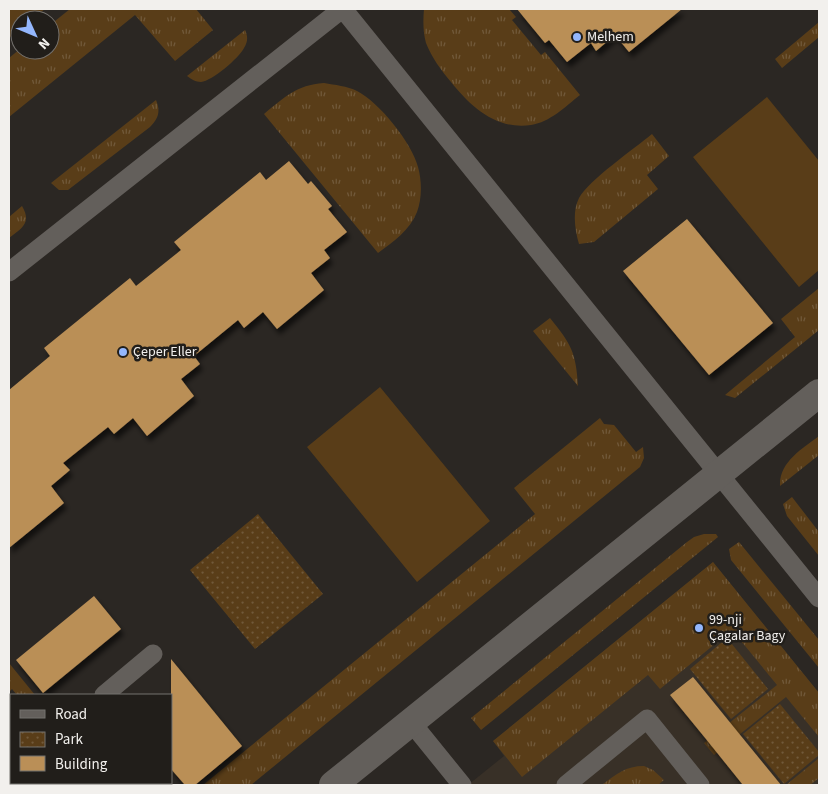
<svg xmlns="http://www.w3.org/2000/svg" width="828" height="794" font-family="'Source Sans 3',sans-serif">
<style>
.built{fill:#383027}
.grass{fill:url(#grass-tufts)}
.park{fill:url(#park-dots)}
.garden{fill:#593d18}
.building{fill:#ba8f57;filter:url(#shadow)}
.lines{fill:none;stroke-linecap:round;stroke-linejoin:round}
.service{stroke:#635f5b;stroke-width:19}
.minor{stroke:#635f5b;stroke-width:28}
.poi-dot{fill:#94b7fd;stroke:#211e1a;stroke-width:2}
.labels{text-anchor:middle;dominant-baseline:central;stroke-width:5;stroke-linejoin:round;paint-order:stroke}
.poi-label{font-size:14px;fill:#f2f0ed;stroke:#211e1a;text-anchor:start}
</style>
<defs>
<pattern id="grass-tufts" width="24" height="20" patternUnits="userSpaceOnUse" patternTransform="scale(1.25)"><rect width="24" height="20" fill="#593d18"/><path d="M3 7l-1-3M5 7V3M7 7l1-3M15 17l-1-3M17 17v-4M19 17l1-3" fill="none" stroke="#71593a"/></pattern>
<pattern id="park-dots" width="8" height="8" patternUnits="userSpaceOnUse" patternTransform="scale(1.25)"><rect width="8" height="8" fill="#593d18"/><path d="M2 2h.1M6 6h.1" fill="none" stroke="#71593a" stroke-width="1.8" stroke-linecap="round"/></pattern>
<filter id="shadow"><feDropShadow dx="3" dy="5.5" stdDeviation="2.5" flood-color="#0009"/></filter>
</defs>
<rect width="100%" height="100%" fill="#2b2723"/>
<path class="built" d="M 713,562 L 819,693 L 819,785 L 468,785 L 504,756 L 493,741 Z"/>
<path class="grass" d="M 9,9 L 45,9 L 31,20 L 20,20 L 20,29 L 9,38 Z
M 70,9 L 196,9 L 213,30 L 175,61 L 135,15 L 9,117 L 9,58 L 20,49 L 50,50 L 50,25 Z
M 424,9 L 509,9 L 516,17 L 512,20 L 541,55 L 545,52 L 580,95 C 565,107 550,122 531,125 C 496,130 471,107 451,82 C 441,70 432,58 426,43 C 423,32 423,20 424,9 Z
M 819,22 L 819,37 L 782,68 L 775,59 Z
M 245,30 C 248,36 248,42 244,48 C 239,58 212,81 201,82 C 196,82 191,79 187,76 Z
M 324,83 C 335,85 347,86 357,91 C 379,102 412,143 418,167 C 422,181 422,199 417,212 C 410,230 393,242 378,253 L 264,114 C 285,97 296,85 324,83 Z
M 156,100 C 161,112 158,119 150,127 L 68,190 L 59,190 L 51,183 Z
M 652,134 L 669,156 L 647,175 L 658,189 L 594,242 L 579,244 C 575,230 572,212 579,198 C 589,180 634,149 652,134 Z
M 22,206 C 32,223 22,228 9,238 L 9,217 Z
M 819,288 L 819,330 L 735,398 L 725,395 L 795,337 L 781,319 Z
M 550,318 C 571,344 576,352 578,386 L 533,331 Z
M 600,418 L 604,424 L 614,425 L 636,452 L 643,447 L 644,458 L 640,467 L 251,785 L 203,785 L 535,514 L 514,488 Z
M 819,436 L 819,455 L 780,486 C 779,462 802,449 819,436 Z
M 792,497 L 819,532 L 819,556 L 787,516 L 783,504 Z
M 704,534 L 716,534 L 718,537 L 481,730 L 471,718 L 687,542 L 694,537 Z
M 739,542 L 819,640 L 819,668 L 731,560 L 729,549 Z
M 713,562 L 819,693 L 819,737 L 786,697 L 714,755 L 704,743 L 777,685 L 732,630 L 660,689 L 648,675 L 522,777 L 493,741 Z
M 9,663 L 35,695 L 17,695 L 12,689 L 9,692 Z
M 819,758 L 819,778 L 810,785 L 786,785 Z
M 644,766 L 653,770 L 664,780 L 658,785 L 602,785 C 616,774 626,766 644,766 Z"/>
<path class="park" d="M 258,514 L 323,594 L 255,649 L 190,570 Z
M 727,638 L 768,689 L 731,719 L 690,669 Z
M 780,704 L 819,752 L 819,755 L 784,784 L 743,734 Z"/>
<path class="garden" d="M 767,97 L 819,161 L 819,270 L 799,287 L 693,157 Z
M 380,387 L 490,521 L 417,582 L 307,447 Z"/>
<path class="building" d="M 517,9 L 682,9 L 629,52 L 615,35 L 596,51 L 591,43 L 567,62 L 549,40 L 545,43 Z
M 289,161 L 308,184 L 311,181 L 332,206 L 328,209 L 347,232 L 324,250 L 330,258 L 311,273 L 324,290 L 277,329 L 263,312 L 244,328 L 238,320 L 194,356 L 200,364 L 181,379 L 194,396 L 147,436 L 133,418 L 114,434 L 108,427 L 63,463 L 70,470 L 51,486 L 64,503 L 9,548 L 9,390 L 50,356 L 44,348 L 76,322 L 130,278 L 136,286 L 181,250 L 174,242 L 206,216 L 260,172 L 266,180 Z
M 687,219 L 773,323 L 709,375 L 623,271 Z
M 94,596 L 121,629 L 43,693 L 16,660 Z
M 171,659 L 242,746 L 195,785 L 185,785 L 171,769 Z
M 693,677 L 741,736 L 781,785 L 743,785 L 706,739 L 670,695 Z"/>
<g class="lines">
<path class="service" d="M 343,9 L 819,598
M 9,272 L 342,9
M 104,695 L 153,654
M 411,722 L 462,785
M 145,783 L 148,785
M 566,785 L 647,719 L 700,785"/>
<path class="minor" d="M 333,785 L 819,393"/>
</g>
<g class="poi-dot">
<circle cx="577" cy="37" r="5"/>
<circle cx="123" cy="352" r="5"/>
<circle cx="699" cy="628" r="5"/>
</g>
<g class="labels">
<g class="poi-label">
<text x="587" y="37">Melhem</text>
<text x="133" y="352">Çeper Eller</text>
<text x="709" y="620">99-nji<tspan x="709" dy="16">Çagalar Bagy</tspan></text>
</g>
</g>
<rect width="828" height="794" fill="none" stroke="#f2f0ed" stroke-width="20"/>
<rect x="10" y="694" width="162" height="90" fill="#211e1a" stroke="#75726e"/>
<rect x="20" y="710" width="25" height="8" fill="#635f5b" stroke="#75726e"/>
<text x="55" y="719" font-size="15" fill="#f2f0ed">Road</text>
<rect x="20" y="732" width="25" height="15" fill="url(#park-dots)" stroke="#75726e"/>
<text x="55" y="744" font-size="15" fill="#f2f0ed">Park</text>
<rect x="20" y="756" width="25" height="15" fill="#ba8f57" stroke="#75726e"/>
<text x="55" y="769" font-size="15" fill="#f2f0ed">Building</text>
<g transform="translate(35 35) rotate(134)"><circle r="24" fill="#211e1a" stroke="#75726e"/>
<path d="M0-4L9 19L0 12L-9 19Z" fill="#94b7fd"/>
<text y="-8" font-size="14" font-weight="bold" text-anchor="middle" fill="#f2f0ed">N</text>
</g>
</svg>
